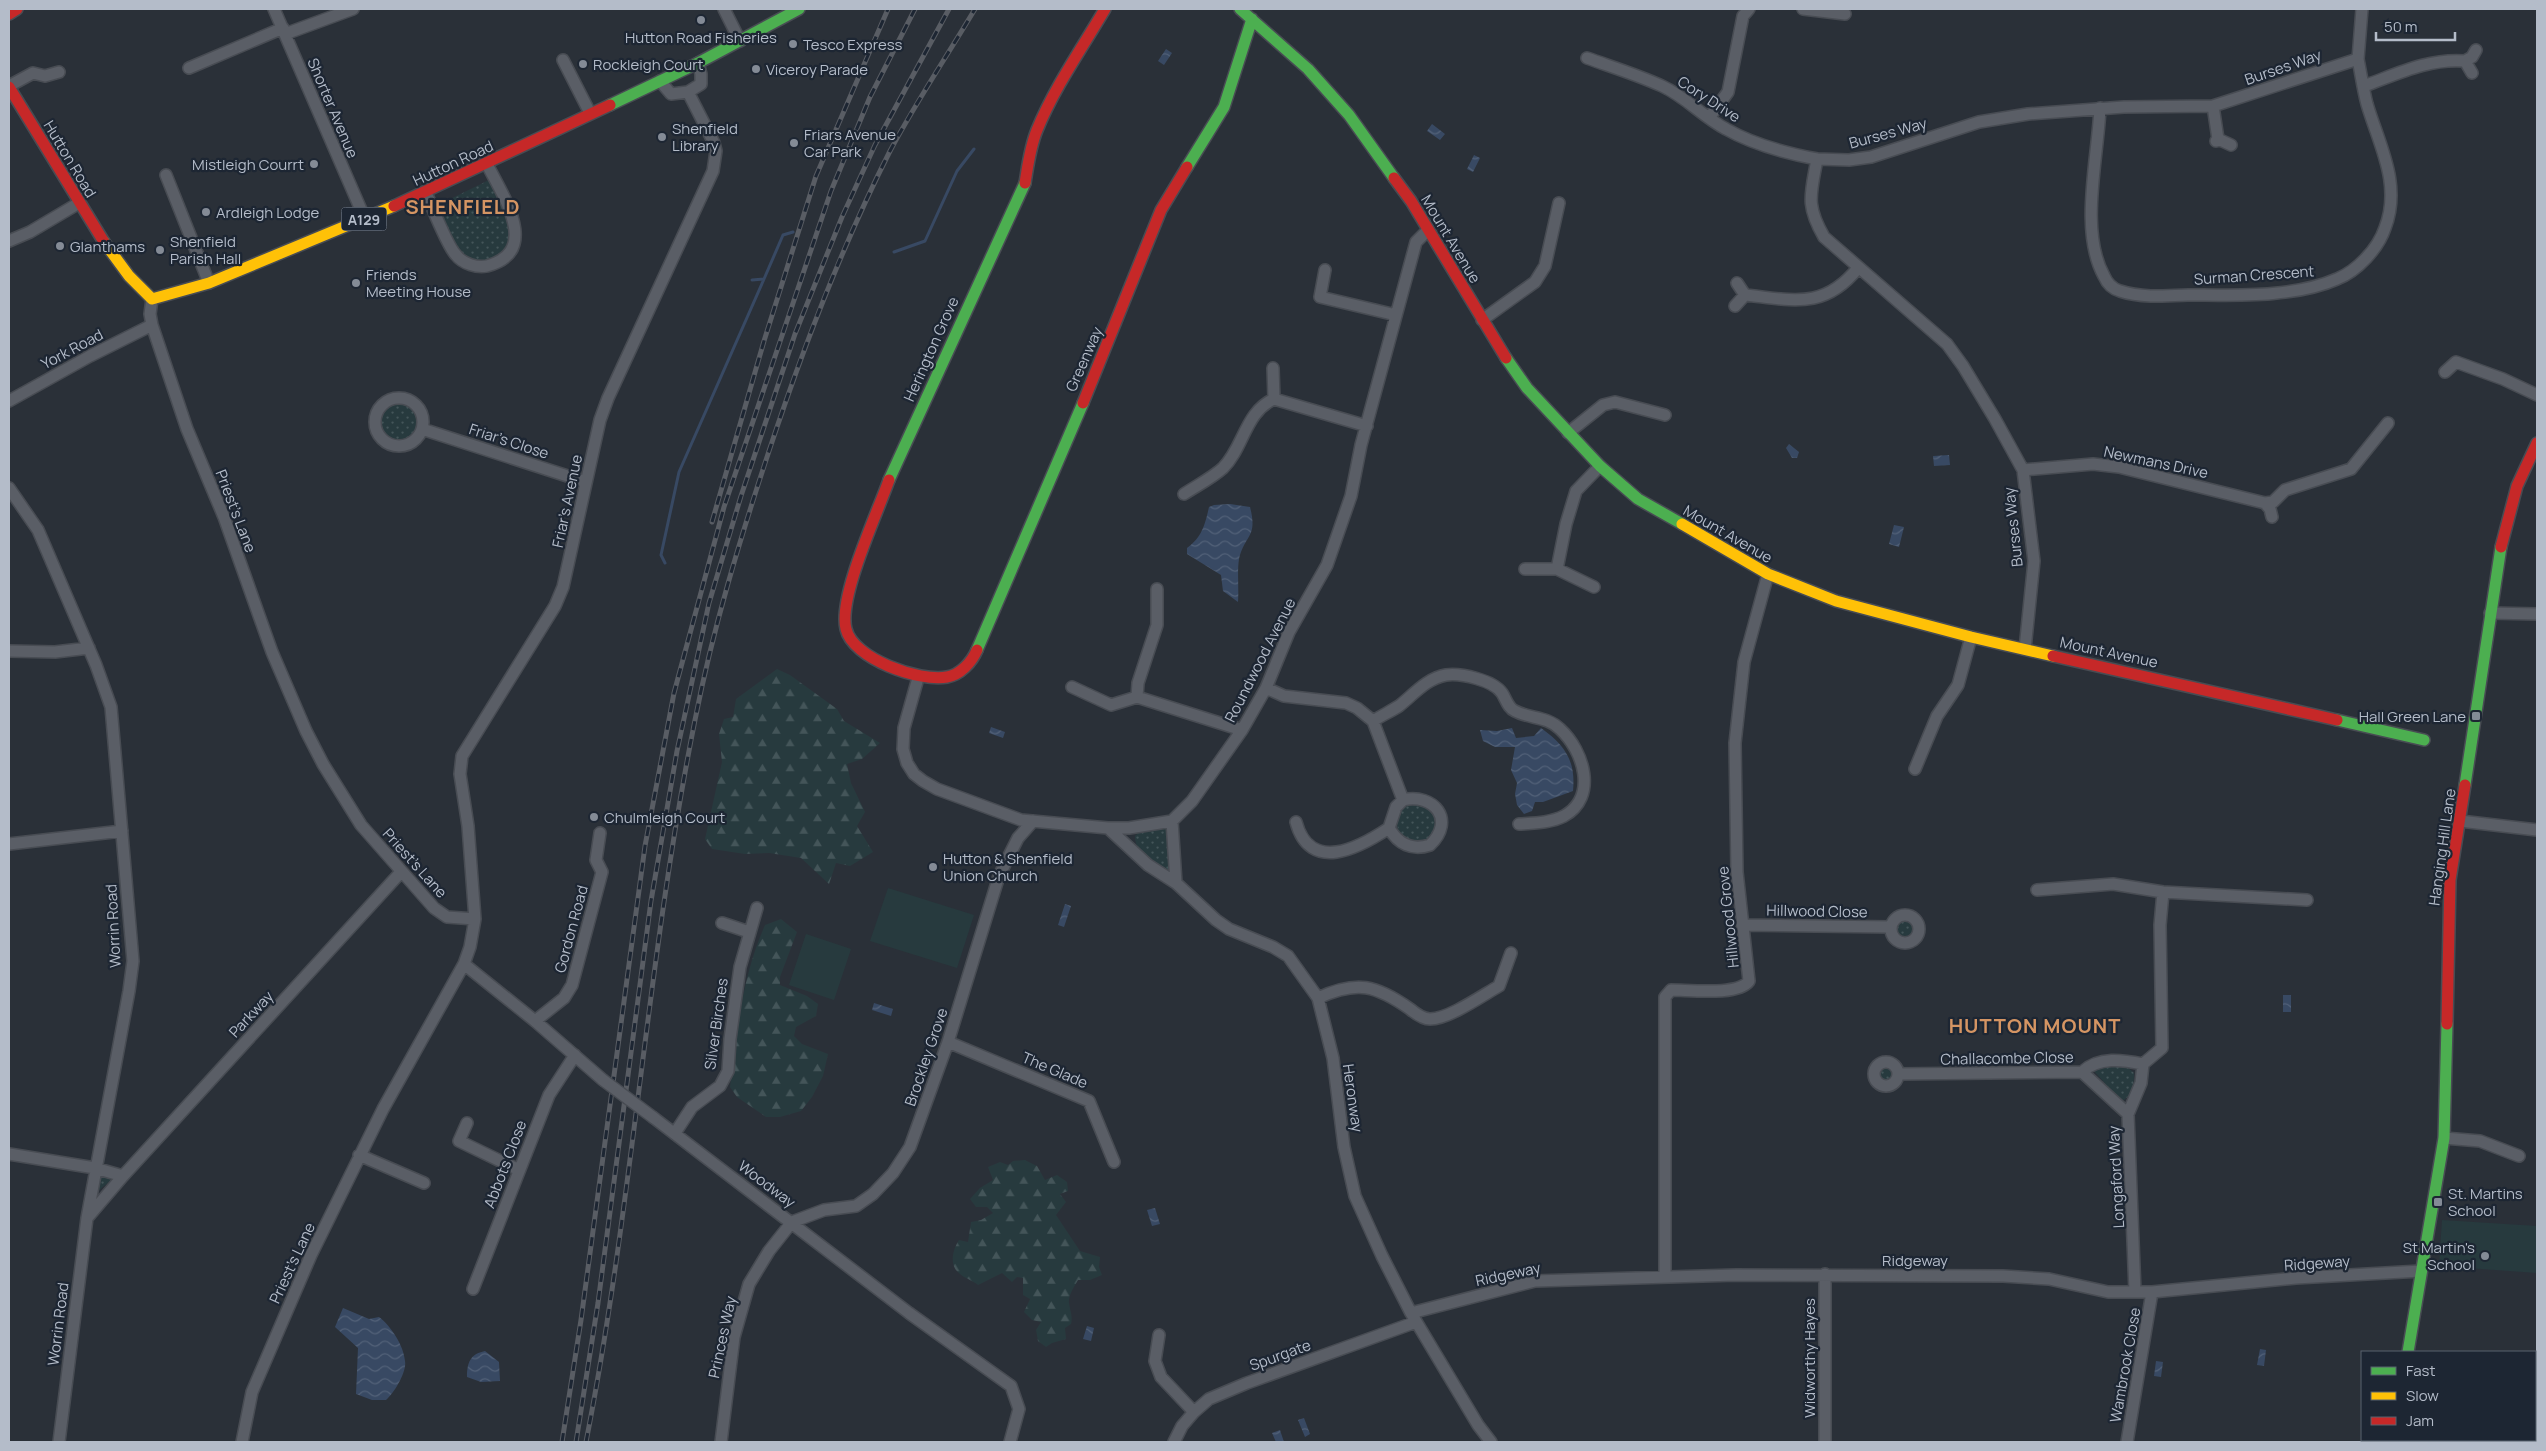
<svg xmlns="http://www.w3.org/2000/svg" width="2546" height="1451" font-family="Manrope,sans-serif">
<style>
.grass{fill:url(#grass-dots)}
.forest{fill:url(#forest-firs)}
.park{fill:#273a3e}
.water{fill:url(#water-waves)}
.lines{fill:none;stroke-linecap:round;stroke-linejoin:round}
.stream{stroke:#384963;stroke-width:3}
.street-casing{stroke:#484c53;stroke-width:14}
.fast-casing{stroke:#484c53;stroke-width:14}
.slow-casing{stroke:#484c53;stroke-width:14}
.jam-casing{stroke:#484c53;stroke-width:14}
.street{stroke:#5a5e66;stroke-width:11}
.fast{stroke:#4caf50;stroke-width:11}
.slow{stroke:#ffc107;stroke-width:11}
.jam{stroke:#c62828;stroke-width:11}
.rail-casing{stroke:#595d64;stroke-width:5}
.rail{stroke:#1d2633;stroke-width:3;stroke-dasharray:9;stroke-linecap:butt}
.street-bridge-casing{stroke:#484c53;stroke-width:14;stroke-linecap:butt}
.street-bridge{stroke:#5a5e66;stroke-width:11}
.poi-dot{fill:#848b96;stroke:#1d2633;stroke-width:2}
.labels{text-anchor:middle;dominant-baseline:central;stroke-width:4.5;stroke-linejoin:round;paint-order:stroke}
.shield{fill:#1d2633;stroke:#878f9c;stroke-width:1}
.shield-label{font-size:14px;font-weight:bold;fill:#b4bcc9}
.poi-label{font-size:15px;fill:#b4bcc9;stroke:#1d2633;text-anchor:start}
.street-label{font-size:15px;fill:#b4bcc9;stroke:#1d2633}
.district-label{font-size:20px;font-weight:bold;letter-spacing:1px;fill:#d59563;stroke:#1d2633}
</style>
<defs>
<pattern id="grass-dots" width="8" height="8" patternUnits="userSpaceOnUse" patternTransform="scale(1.25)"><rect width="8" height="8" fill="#273a3e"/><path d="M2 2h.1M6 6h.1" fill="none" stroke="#445559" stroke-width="1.8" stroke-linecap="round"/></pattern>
<pattern id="forest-firs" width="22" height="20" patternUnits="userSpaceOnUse" patternTransform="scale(1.25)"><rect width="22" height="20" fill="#273a3e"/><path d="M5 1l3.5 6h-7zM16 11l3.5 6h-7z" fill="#445559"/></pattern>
<pattern id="water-waves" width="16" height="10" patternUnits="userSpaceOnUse" patternTransform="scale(1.25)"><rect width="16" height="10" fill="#384963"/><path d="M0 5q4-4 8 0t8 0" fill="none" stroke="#526178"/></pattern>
</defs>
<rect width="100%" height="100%" fill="#2a3038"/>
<path class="grass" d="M 489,180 L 512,228 L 509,248 L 484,264 L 458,254 L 436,206 Z
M379 422a20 20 0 1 1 40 0a20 20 0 1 1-40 0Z
M1397 823a20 20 0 1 1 40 0a20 20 0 1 1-40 0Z
M 1169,826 L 1173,870 L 1169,873 C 1157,865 1134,852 1135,836 L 1140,831 Z
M1894 929a10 10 0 1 1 20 0a10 10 0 1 1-20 0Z
M 2107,1064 L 2125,1065 L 2134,1073 C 2134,1083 2133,1094 2124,1100 L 2119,1099 L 2094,1071 L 2096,1067 Z
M1879 1074a8 8 0 1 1 16 0a8 8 0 1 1-16 0Z
M 103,1175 L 110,1178 L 110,1181 L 98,1191 L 99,1177 Z"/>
<path class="forest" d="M 777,669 L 790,675 L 837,709 L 844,721 L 880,743 L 862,759 L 847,764 L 851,783 L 865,812 L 857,826 L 873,852 L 850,866 L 836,863 L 829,884 L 801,858 L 769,853 L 745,854 L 712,849 L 705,839 L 722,762 L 719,734 L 724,719 L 733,717 L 736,699 Z
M 781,919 L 797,932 L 780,977 L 780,985 L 807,996 L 818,1004 L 816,1016 L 796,1027 L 794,1036 L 802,1044 L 828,1054 L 823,1076 L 812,1097 L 801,1111 L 780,1117 L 766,1117 L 737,1097 L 730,1087 C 737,1031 742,977 765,925 Z
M 1025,1160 L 1037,1166 L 1045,1180 L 1057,1175 L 1067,1182 L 1068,1191 L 1060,1194 L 1066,1202 L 1056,1215 L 1080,1251 L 1100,1257 L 1099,1267 L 1102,1275 L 1090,1280 L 1078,1280 C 1074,1287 1068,1296 1069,1303 C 1070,1311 1073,1316 1071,1324 L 1065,1328 L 1066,1339 L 1052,1343 L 1046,1347 L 1038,1341 L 1036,1330 L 1041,1322 L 1032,1320 L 1024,1312 L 1030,1299 L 1023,1295 L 1023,1278 L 1017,1277 L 1012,1282 L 1002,1273 L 978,1285 C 972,1280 966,1279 960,1274 C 949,1266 952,1251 959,1240 L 968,1242 L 971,1222 L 981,1220 L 993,1213 L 987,1207 L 976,1207 L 970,1199 L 980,1188 L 993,1180 L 988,1167 L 1000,1162 L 1008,1165 L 1013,1161 Z"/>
<path class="park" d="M 888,888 L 974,915 L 957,968 L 870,941 Z
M 806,934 L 851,949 L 834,1000 L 789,985 Z
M 2442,1220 L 2537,1226 L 2537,1273 L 2439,1266 Z"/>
<path class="water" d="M 1166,49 L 1172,53 L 1164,65 L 1158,61 Z
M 1432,124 L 1445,134 L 1440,140 L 1427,131 Z
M 1474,155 L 1480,158 L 1473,172 L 1467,169 Z
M 1789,444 L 1799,452 L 1797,458 L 1792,458 L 1786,448 Z
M 1949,455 L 1950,465 L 1934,466 L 1933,456 Z
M 1230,504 L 1250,507 C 1258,538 1245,534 1239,559 C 1237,572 1239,589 1238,602 L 1223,591 L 1221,575 L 1187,554 L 1187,548 C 1202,537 1205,525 1209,507 L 1214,505 Z
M 1894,525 L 1904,527 L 1899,547 L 1889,544 Z
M 991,727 L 1005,732 L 1003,738 L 989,733 Z
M 1512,728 L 1516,738 L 1534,736 L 1541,728 C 1565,745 1576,761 1573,791 L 1543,802 L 1535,802 L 1532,811 L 1524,814 L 1517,805 L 1515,794 L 1517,783 L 1511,770 L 1515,747 L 1495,747 L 1483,741 L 1480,730 L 1497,731 Z
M 1065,904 L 1071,906 L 1064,927 L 1058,925 Z
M 2283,995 L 2291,995 L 2291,1012 L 2283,1012 Z
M 874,1003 L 893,1009 L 891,1016 L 872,1010 Z
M 1155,1208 L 1160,1224 L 1152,1226 L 1147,1210 Z
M 343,1308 L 369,1319 L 379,1317 C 391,1326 404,1346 405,1361 C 407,1372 394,1393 386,1400 L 372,1400 L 356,1394 L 358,1348 L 335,1327 Z
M 1087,1326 L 1094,1328 L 1091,1341 L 1083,1339 Z
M 2260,1349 L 2266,1350 L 2264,1366 L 2257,1365 Z
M 485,1351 L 499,1362 L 500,1381 L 481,1382 L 467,1377 C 467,1363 470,1354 485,1351 Z
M 2156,1361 L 2163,1362 L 2161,1377 L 2154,1376 Z
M 1304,1418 L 1310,1434 L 1305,1437 L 1298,1420 Z
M 1280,1430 L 1284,1442 L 1276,1442 L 1272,1433 Z"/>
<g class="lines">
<path class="stream" d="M 894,252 L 925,241 L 957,171 L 974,149
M 752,280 L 764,279 L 783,235 L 793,232
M 665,563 L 661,555 L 679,472 L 764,279"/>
<defs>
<path id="street" d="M 274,9 L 365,219
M 724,9 L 740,41
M 1803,9 L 1845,14
M 285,34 L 353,9
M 1587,58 C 1612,67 1638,75 1662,86 C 1686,97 1703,117 1726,129 C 1754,145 1785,153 1817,159
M 563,60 L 590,113
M 2465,61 L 2472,57 L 2476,50
M 2465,61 L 2472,73
M 189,68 L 283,28
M 660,81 L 671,94 L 688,92 L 701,84 L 701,74 L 698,63
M 9,86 L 33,73 L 45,76 L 59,72
M 2364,86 C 2397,74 2429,58 2465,61
M 2213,106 L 2218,139 L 2216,141
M 2100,108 C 2098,158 2079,231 2104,276 C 2107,283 2113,289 2120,291 C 2141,298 2166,296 2188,295 C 2234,295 2294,298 2337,279 C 2357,271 2378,249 2385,228 C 2402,184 2379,145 2367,104 C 2363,89 2361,74 2358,59
M 1709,118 L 1728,92 L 1743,16 L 1749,9
M 2218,139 L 2231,145
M 166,175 L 209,283
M 426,193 C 432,206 447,246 456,255 C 463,264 477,268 487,266 C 542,251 502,195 487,164
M 9,241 L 30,232 L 79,203
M 1325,270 L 1320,297 L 1396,315
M 1737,283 L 1745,295
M 152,299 L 150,314 L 152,325 L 187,429 L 224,517 L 272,652 L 306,731 L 323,764 L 361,825 L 434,908 L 447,917 L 475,919 L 470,947 L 464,964 L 383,1109 L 311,1255 L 252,1392 L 242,1442
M 1735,306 L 1745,295 C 1793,300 1824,310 1858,268
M 1482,320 L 1535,282 L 1545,266 L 1559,203
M 2456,362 L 2503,379 L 2537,395
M 2445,372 L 2456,362
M375 422a24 24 0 1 1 48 0a24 24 0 1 1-48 0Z
M 1274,399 L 1367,426
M 9,401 L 90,356 L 152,325
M 422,429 L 586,482
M 1568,433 L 1603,405 L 1615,402 L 1665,415
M 2023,470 L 2093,464 L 2119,467 L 2265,503 L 2270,509 L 2272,517
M 9,488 L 38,530 L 96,665 L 111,707 L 133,961 L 129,991 L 87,1218 L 59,1442
M 1184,494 C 1196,486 1212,478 1223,468 C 1244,447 1245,412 1274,399 L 1273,368
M 2265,503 L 2273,502 L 2285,490 L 2351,469 L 2388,423
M 1525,569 L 1557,569 L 1594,587
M 1557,569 L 1566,524 L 1576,491 L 1600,466
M 1157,589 L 1157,625 L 1138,683 L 1137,697 L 1242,730
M 2490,613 L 2537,614
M 2025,649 L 2034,561 L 2023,470 L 1995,419 L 1963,366 L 1947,344 L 1824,237 C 1805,204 1811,194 1817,159 L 1849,160 L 1871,157 L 1979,122 L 2028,114 L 2124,107 L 2213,106 L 2358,59 L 2362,9
M 9,651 L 55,652 L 89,648
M 918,678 L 904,728 L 903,749 L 907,763 L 914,774 L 923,781 L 937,789 L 1021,820 L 1108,828 L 1129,828 L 1172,821 L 1192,801 L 1242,730 L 1266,688 L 1289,632 L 1327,565 L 1351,496 L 1361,445 L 1416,242 L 1428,230
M 1072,687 L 1111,705 L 1137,697
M 1266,688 L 1284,696 L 1346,703 L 1357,708 L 1373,721 L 1403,800 L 1396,807 L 1389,828 C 1359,848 1310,874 1296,822
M 1373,721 C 1381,716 1391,711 1399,706 C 1413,695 1427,678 1446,675 C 1461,673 1493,680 1502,693 C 1506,699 1508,708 1515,711 C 1530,719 1547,716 1560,729 C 1584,751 1598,797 1564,816 C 1550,823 1534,823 1519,824
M 1915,769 L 1937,716 L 1958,685 L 1971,637
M 1172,821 L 1176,883
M 2460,821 L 2537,830
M 1108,828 L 1148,865 L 1176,883 L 1216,920 L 1229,929 L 1273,947 L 1288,956 L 1318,998 L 1333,1058 L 1344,1147 L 1355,1196 L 1382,1256 L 1411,1313 L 1478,1425 L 1491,1442
M 1389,828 C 1398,844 1412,851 1430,845 C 1456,820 1434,793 1403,800
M 9,844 L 122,831
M 2037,890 L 2113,884 L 2163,892 L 2307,900
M1891 929a14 14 0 1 1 28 0a14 14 0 1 1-28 0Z
M 475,919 L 468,826 L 460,774 L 462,756 L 555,606 L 563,587 L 600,420 L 608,398 L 713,171 L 716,151 L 714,143 L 688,92
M 722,923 L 749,932
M 1742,925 L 1891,927
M 464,964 L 535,1021 L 603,1080
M 1318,998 C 1357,980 1376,985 1410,1009 C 1416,1014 1423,1019 1430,1019 C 1449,1019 1483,995 1499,986 L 1511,953
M 535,1021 L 564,998 L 572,985 L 602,872 L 596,860 L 600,833
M 948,1042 L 1089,1101 L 1114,1162
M1874 1074a12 12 0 1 1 24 0a12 12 0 1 1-24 0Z
M 2082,1072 L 2128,1114
M 1899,1074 L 2082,1072 C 2099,1056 2123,1060 2143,1064
M 654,1118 L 909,1313 L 1011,1386 L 1019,1409 L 1010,1442
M 467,1123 L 459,1141 L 519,1170
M 675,1133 L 692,1107 L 720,1086 L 728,1071 L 730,1039 L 740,967 L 757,908
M 2444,1138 L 2480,1141 L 2519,1156
M 9,1154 L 95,1168 L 123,1176
M 359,1155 L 424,1183
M 88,1217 L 123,1176 L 401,872
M 1665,1277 L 1665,997 L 1671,990 C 1690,990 1738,996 1749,981 L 1737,872 L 1735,743 L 1744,662 L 1768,574
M 473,1289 L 549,1095 L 575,1055
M 2135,1292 L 2128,1114 L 2141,1083 L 2143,1064 L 2162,1048 L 2160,925 L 2163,892
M 1411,1313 L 1535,1281 L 1736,1275 L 2003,1276 L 2049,1279 L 2108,1292 L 2152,1292 L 2296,1278 L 2421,1271
M 1159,1335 L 1155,1361 L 1161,1377 L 1194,1412
M 721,1442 L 734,1337 L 749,1284 L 769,1251 L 792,1222 L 824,1210 L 856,1206 L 873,1194 L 893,1173 L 910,1147 L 948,1042 L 999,876 L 1018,838 L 1033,821
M 1174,1442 L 1182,1426 L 1194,1412 L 1209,1399 L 1247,1383 L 1416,1322
M 1825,1442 L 1825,1274
M 2127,1442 L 2152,1292"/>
<path id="fast" d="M 1240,9 L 1308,69 L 1349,115 L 1394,178
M 610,105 L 698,63 L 799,9
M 1187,167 L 1224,107 L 1252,19
M 1506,358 L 1527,388 L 1600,466 L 1638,499 L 1682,524
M 889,480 L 1025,183
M 977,650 L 1083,403
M 2337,720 L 2424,740
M 2465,785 L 2501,547
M 2408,1352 L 2444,1138 L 2447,1024"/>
<path id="slow" d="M 104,242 L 129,276 L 152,299 L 209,283 L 394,206
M 1682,524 L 1768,574 L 1836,601 L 1971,637 L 2053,656
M 2394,1440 L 2394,1442"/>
<path id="jam" d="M 9,14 L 17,9
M 9,87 L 104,242
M 1394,178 L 1411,201 L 1506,358
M 1025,183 C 1028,165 1030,147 1037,130 C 1054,88 1082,48 1105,9
M 394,206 L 610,105
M 1083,403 L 1161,210 L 1187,167
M 889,480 C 877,514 838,597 846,629 C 853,659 919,682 947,677 C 960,675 972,662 977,650
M 2501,547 L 2517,486 L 2537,443
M 2053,656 L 2337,720
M 2447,1024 L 2450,880 L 2465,785"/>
</defs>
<use href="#street" class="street-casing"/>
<use href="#fast" class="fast-casing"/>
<use href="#slow" class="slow-casing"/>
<use href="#jam" class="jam-casing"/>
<use href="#street" class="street"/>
<use href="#fast" class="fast"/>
<use href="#slow" class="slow"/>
<use href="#jam" class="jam"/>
<defs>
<path id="rail" d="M 712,522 L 764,341 L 816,176 L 888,9
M 562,1442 L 581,1320 L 645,846 L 674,693 L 724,507 L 831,191 L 870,97 L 915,9
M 576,1442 L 598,1303 L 651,901 L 677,751 L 709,603 L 741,496 L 795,334 L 842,217 L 875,145 L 949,9
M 586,1442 C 633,1203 647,959 695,720 C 713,628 740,539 769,451 C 803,348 841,248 890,151 C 916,102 947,56 975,9"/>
</defs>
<use href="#rail" class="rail-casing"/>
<use href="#rail" class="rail"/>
<defs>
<path id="street-bridge" d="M 603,1080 L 654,1118"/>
</defs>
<use href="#street-bridge" class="street-bridge-casing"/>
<use href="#street-bridge" class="street-bridge"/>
</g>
<g class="poi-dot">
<circle cx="701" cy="20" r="5"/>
<circle cx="793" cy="44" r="5"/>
<circle cx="583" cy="64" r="5"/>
<circle cx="756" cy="69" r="5"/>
<circle cx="662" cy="137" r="5"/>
<circle cx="794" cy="143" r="5"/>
<circle cx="314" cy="164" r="5"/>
<circle cx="206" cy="212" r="5"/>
<circle cx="60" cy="246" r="5"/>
<circle cx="160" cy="250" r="5"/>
<circle cx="356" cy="283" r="5"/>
<rect x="2471" y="711" width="10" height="10" rx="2.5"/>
<circle cx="594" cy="817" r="5"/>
<circle cx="933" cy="867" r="5"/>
<rect x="2433" y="1197" width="10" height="10" rx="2.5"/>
<circle cx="2485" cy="1256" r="5"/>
</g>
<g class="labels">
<rect class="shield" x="341.5" y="207.5" width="45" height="23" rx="4"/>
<g class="shield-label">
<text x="364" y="219">A129</text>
</g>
<g class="poi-label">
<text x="701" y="37" text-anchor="middle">Hutton Road Fisheries</text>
<text x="803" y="44">Tesco Express</text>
<text x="593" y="64">Rockleigh Court</text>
<text x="766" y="69">Viceroy Parade</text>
<text x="672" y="128">Shenfield<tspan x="672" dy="17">Library</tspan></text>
<text x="804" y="134">Friars Avenue<tspan x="804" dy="17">Car Park</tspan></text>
<text x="304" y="164" text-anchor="end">Mistleigh Courrt</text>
<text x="216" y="212">Ardleigh Lodge</text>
<text x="170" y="241">Shenfield<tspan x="170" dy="17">Parish Hall</tspan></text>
<text x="70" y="246">Glanthams</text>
<text x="366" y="274">Friends<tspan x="366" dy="17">Meeting House</tspan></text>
<text x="2466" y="716" text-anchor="end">Hall Green Lane</text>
<text x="604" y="817">Chulmleigh Court</text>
<text x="943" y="858">Hutton &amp; Shenfield<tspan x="943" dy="17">Union Church</tspan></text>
<text x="2448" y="1193">St. Martins<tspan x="2448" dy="17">School</tspan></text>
<text x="2475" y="1247" text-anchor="end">St Martin's<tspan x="2475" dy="17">School</tspan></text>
</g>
<g class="street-label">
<text transform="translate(2283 67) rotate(-19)">Burses Way</text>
<text transform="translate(1709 99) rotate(33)">Cory Drive</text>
<text transform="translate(333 108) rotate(67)">Shorter Avenue</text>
<text transform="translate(1888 133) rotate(-15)">Burses Way</text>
<text transform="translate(70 159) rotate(59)">Hutton Road</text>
<text transform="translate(453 163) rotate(-25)">Hutton Road</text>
<text transform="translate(1451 239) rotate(59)">Mount Avenue</text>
<text transform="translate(2254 275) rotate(-4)">Surman Crescent</text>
<text transform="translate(72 349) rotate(-28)">York Road</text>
<text transform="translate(931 349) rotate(-66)">Herington Grove</text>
<text transform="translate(1084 359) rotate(-66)">Greenway</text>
<text transform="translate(509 441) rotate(18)">Friar's Close</text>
<text transform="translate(2156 462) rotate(12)">Newmans Drive</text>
<text transform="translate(567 501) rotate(-78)">Friar's Avenue</text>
<text transform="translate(236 511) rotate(69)">Priest's Lane</text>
<text transform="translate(2013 527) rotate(-96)">Burses Way</text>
<text transform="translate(1728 534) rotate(30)">Mount Avenue</text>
<text transform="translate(2109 652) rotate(12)">Mount Avenue</text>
<text transform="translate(1260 660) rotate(-63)">Roundwood Avenue</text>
<text transform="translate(2442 847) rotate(-82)">Hanging Hill Lane</text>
<text transform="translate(415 863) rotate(48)">Priest's Lane</text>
<text transform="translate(1817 911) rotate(1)">Hillwood Close</text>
<text transform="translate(1728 917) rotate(-96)">Hillwood Grove</text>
<text transform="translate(113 926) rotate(-93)">Worrin Road</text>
<text transform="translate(571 929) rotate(-75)">Gordon Road</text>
<text transform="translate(251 1014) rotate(-47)">Parkway</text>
<text transform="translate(716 1024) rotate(-82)">Silver Birches</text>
<text transform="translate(926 1057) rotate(-71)">Brockley Grove</text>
<text transform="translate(2007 1058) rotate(-1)">Challacombe Close</text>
<text transform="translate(1055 1070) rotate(23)">The Glade</text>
<text transform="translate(1353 1098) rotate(82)">Heronway</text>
<text transform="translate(505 1164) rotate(-69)">Abbots Close</text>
<text transform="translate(2116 1177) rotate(-93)">Longaford Way</text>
<text transform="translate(767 1184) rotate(37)">Woodway</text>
<text x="1915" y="1260">Ridgeway</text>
<text transform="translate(292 1263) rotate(-65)">Priest's Lane</text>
<text transform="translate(2317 1263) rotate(-4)">Ridgeway</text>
<text transform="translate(1508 1274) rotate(-12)">Ridgeway</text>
<text transform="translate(58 1324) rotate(-83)">Worrin Road</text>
<text transform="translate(722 1337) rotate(-78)">Princes Way</text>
<text transform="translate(1280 1355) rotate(-20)">Spurgate</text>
<text transform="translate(1809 1358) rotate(-90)">Widworthy Hayes</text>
<text transform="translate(2125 1365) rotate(-80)">Wambrook Close</text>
</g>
<g class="district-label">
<text x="463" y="206">SHENFIELD</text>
<text x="2035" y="1025">HUTTON MOUNT</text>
</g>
</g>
<rect width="2546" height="1451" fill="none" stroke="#b4bcc9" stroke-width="20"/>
<rect x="2361" y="1351" width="175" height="90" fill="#1d2633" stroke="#59626f"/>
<rect x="2371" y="1367" width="25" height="8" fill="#4caf50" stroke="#59626f"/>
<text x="2406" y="1376" font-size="15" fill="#b4bcc9">Fast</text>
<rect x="2371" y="1392" width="25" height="8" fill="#ffc107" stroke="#59626f"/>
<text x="2406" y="1401" font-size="15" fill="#b4bcc9">Slow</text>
<rect x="2371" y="1417" width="25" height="8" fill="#c62828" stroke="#59626f"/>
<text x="2406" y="1426" font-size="15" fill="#b4bcc9">Jam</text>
<path d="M2376 32v8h79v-8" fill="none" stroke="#b4bcc9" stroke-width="2.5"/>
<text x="2384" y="32" font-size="15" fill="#b4bcc9" stroke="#1d2633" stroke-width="4" paint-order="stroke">50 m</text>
</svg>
